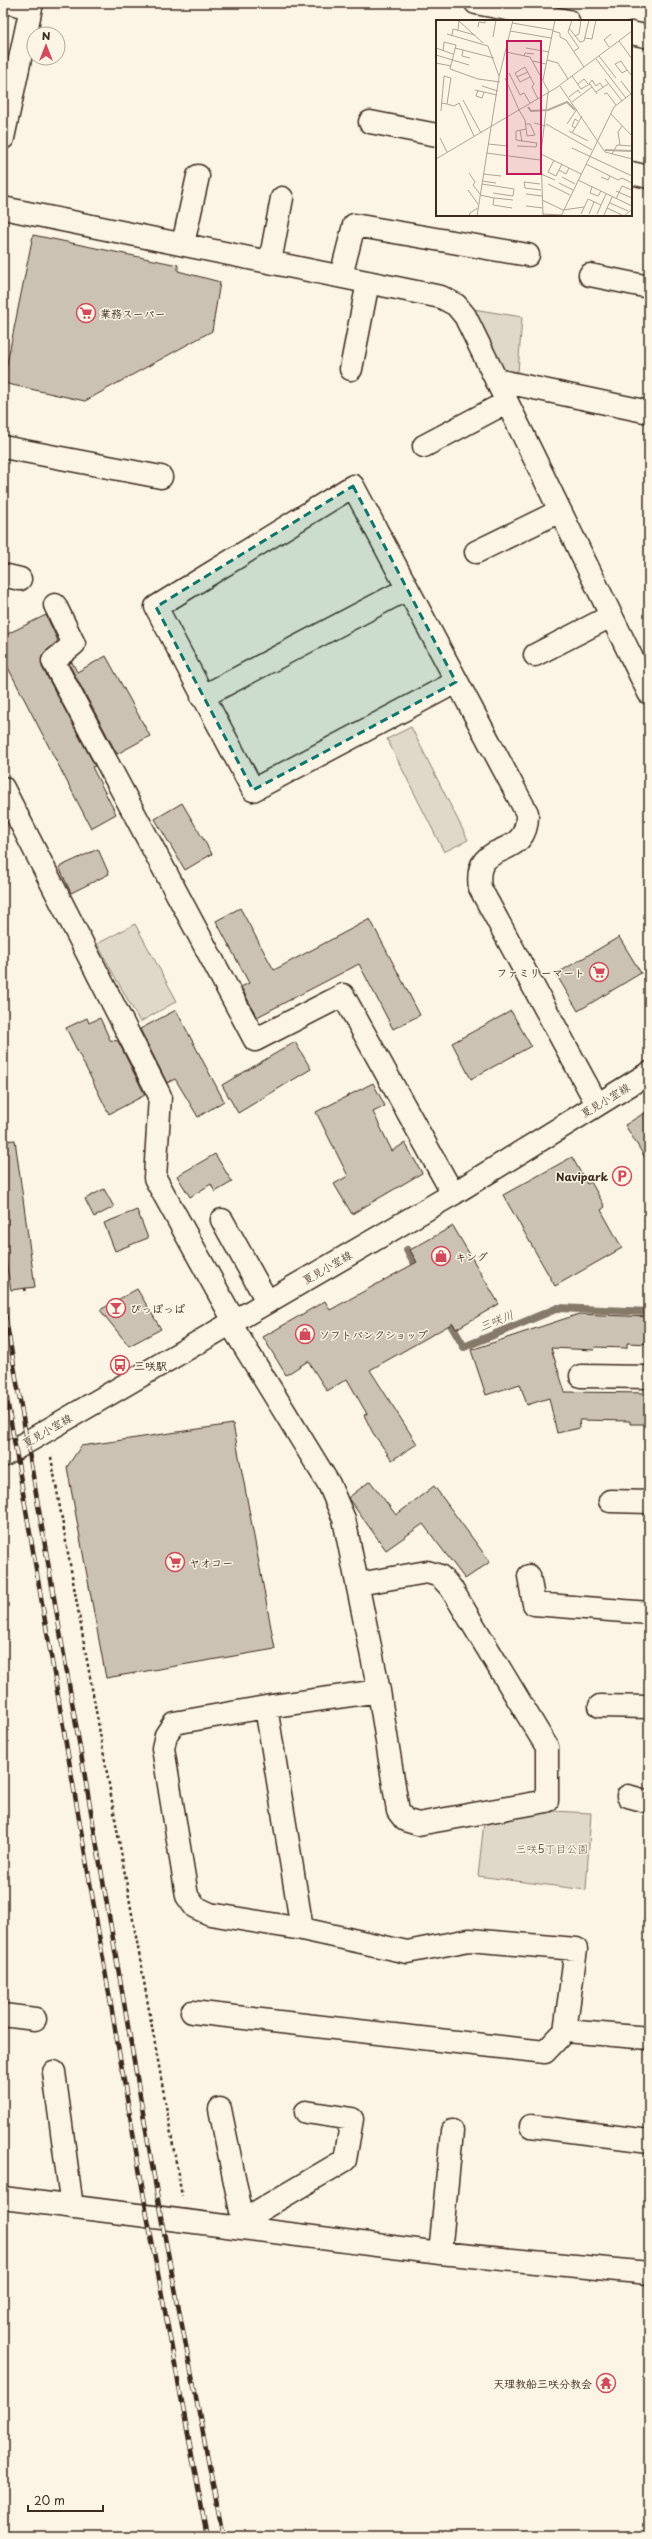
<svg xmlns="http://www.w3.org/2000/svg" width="652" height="2539" font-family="'Playpen Sans','Klee One',sans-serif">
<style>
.green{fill:#e0d8c8;stroke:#8e8173}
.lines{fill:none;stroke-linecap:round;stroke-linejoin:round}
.stream{stroke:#85796b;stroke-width:8}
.building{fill:#ccc2b3;stroke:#3b2a1e}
.minor-casing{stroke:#3b2a1e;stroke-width:25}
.major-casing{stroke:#3b2a1e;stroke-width:25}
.path{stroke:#3b2a1e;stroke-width:2.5;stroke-dasharray:3 3;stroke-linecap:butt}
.minor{stroke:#fcf5e5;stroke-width:22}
.major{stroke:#fcf5e5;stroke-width:22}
.rail-casing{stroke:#3b2a1e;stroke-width:4.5}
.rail{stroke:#fcf5e5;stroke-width:3;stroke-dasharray:9;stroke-linecap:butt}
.marked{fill:#0f766e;fill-opacity:0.2;stroke:#0f766e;stroke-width:3;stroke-dasharray:8 5;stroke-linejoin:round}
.labels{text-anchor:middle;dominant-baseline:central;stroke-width:3;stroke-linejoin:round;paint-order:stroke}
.poi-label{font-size:11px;font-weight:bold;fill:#3b2a1e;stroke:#fcf5e5;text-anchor:start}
.street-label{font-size:11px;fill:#3b2a1e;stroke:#fcf5e5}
.park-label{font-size:11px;fill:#645648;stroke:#fcf5e5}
.water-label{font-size:12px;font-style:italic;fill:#605144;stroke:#fcf5e5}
.inset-river{fill:none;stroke:#b7ad9e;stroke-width:2}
.inset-road{fill:none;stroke:#afa495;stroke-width:1}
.view{fill:#c2185b;fill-opacity:0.15;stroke:#c2185b;stroke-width:2}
.inset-edge{fill:none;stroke:#3b2a1e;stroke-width:2}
</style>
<rect width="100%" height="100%" fill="#fcf5e5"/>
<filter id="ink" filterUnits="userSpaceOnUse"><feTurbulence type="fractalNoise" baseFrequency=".025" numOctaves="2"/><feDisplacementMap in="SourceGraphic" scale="8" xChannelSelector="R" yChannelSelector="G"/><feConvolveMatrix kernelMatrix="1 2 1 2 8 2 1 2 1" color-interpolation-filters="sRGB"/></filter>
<g filter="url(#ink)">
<path class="green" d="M 473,309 L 522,317 L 518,372 L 504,370 Z
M 411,727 L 468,840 L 444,852 L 387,739 Z
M 135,924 L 177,1001 L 140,1022 L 97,944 Z
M 553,1811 L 591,1813 L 586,1890 L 478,1876 L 484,1822 Z"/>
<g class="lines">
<path class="stream" d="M 407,1250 L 420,1272
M 446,1316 L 464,1347 L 558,1308 L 649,1312"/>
</g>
<path class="building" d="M 33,235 L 178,265 L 178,271 L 220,282 L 212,331 L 85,401 L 3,383 Z
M 46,615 L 58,641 L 42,655 L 42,667 L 95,766 L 92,767 L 116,814 L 91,828 L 3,658 L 3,636 Z
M 106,656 L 150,736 L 117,754 L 69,664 L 72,662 L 77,672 Z
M 182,803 L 212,854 L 185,870 L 155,819 Z
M 98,849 L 109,874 L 71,893 L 59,867 Z
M 240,908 L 274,970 L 370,919 L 420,1015 L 393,1029 L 359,964 L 257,1017 L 241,987 L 249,983 L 216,921 Z
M 619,937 L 641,973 L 578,1011 L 556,974 Z
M 176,1010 L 224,1101 L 198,1117 L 177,1082 L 175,1079 L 167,1083 L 140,1029 Z
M 511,1011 L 531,1046 L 471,1079 L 452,1043 Z
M 87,1018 L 89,1023 L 100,1018 L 110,1040 L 118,1041 L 145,1095 L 109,1114 L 66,1028 Z
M 295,1042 L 311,1069 L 238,1113 L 222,1085 Z
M 373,1083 L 385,1106 L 373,1112 L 392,1151 L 405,1143 L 422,1173 L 352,1214 L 334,1184 L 348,1176 L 316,1112 Z
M 649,1110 L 649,1164 L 625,1125 Z
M 15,1140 L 35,1287 L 11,1290 L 3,1245 L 3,1141 Z
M 215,1154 L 232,1182 L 215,1192 L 211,1184 L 190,1197 L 177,1176 Z
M 572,1157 L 587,1184 L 591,1182 L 605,1207 L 601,1210 L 622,1248 L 555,1286 L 503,1195 Z
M 104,1189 L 114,1207 L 94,1217 L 85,1199 Z
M 137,1210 L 148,1238 L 115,1251 L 104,1223 Z
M 453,1226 L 499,1304 L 456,1329 L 453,1323 L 370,1370 L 417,1444 L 392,1460 L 373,1433 L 364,1415 L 367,1414 L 347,1379 L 327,1391 L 308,1361 L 286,1375 L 263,1337 L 325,1301 L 330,1310 L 417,1262 L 410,1250 Z
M 137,1289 L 161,1329 L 129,1346 L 100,1310 Z
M 579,1314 L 649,1317 L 649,1344 L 627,1343 L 627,1348 L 595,1347 L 594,1350 L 551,1348 L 565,1392 L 649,1393 L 649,1424 L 630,1424 L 630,1421 L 579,1420 L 580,1428 L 557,1433 L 549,1398 L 527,1405 L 520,1384 L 486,1395 L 471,1350 Z
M 233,1424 L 275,1649 L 106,1678 L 67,1467 L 81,1446 Z
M 370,1481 L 396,1515 L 434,1486 L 490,1562 L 465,1579 L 423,1524 L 386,1550 L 348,1498 Z"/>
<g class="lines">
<defs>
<path id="minor" d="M 11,3 L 31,8
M 476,3 L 568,21
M 631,33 L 645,36
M 370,122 L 437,135
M 3,138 L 32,3
M 631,173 L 649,177
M 3,208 L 441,297 L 456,305 L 465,316 L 649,693
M 183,244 L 198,176
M 270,262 L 282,198
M 590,275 L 649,287
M 341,276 L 354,225 L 528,255
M 351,369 L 368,282
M 496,380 L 649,412
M 424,446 L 507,402
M 3,447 L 161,477
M 476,552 L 560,511
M 3,575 L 20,579
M 55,605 L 74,644 L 53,661 L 255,1040 L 343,995 L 453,1194
M 535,655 L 611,616
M 456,682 L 253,790 L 156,607 L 353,486 L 527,813 C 529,865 472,835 480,888 L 597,1104
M 202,697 L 407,589
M 3,788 L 160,1096 L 155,1178 L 234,1321
M 222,1220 L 267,1301
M 230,1323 L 329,1484 L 344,1519 L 379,1691 L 398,1811 L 405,1820 L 418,1824 L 547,1801 L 547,1747 L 451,1588 L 440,1576 L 427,1572 L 358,1584
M 581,1376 L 649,1377
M 610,1501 L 649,1502
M 529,1576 L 534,1604 L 649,1613
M 600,1706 L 649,1707
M 266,1707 L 302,1929
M 628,1796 L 649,1802
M 192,2012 L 545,2052 L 565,2031 L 576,1949 L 469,1940 L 407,1952 L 302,1929 L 210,1914 L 195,1907 L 187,1896 L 163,1748 L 166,1735 L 174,1723 L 266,1707 L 379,1691
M 3,2015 L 35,2019
M 565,2031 L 649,2038
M 54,2072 L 72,2207
M 220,2109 L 243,2221
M 531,2126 L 649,2141
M 3,2198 L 440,2253 L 649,2273
M 233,2226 L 345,2160 L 352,2119 L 306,2112
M 440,2253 L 452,2131"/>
<path id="major" d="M 3,1456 L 453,1194 L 649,1073"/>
</defs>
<use href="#minor" class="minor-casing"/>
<use href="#major" class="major-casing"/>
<path class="path" d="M 25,1288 L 26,1294
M 51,1457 L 182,2196"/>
<use href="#minor" class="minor"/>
<use href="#major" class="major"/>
<defs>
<path id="rail" d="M 3,1302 L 161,2217 L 223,2536
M 3,1376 L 147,2215 L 207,2536"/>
</defs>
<use href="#rail" class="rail-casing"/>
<use href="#rail" class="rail"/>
</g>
</g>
<path class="marked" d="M 353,486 L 456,682 L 253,790 L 156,607 Z"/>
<defs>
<symbol id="supermarket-ring" viewBox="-11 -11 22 22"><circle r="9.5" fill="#fcf5e5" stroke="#d1495b" stroke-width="1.5"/><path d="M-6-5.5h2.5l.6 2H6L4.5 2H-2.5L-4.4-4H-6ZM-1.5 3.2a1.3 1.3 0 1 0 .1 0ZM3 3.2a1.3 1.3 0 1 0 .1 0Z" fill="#d1495b"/></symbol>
<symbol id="parking-ring" viewBox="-11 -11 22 22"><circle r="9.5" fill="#fcf5e5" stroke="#d1495b" stroke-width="1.5"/><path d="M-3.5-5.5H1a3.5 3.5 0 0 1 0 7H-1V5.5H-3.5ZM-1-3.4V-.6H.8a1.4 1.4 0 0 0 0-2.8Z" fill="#d1495b"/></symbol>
<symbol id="shop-ring" viewBox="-11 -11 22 22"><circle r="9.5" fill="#fcf5e5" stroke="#d1495b" stroke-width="1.5"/><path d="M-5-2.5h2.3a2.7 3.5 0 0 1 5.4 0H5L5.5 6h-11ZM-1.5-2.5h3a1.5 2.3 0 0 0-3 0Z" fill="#d1495b"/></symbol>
<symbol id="bar-ring" viewBox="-11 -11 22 22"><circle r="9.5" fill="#fcf5e5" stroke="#d1495b" stroke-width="1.5"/><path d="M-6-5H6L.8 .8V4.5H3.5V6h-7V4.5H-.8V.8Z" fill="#d1495b"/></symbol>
<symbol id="bus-ring" viewBox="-11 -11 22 22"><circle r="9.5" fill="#fcf5e5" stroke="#d1495b" stroke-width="1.5"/><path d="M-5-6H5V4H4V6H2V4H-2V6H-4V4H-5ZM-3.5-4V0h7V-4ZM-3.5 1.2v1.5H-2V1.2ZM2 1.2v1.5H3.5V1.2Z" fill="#d1495b"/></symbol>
<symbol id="temple-ring" viewBox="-11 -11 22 22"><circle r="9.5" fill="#fcf5e5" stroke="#d1495b" stroke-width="1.5"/><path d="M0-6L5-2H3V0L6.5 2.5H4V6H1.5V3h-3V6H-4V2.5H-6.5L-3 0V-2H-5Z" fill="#d1495b"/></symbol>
</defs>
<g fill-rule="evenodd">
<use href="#supermarket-ring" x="75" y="302" width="22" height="22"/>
<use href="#supermarket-ring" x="588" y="961" width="22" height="22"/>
<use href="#parking-ring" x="611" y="1165" width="22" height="22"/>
<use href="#shop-ring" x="430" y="1245" width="22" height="22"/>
<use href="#bar-ring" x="105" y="1297" width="22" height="22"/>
<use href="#shop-ring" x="294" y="1323" width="22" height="22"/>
<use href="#bus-ring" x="109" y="1354" width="22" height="22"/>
<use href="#supermarket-ring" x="164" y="1551" width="22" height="22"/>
<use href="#temple-ring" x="595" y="2372" width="22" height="22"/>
</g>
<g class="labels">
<g class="poi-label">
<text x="100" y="313">業務スーパー</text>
<text x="585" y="972" text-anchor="end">ファミリーマート</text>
<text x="608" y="1176" text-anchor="end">Navipark</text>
<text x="455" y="1256">キング</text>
<text x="130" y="1308">ぴっぽっぱ</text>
<text x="319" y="1334">ソフトバンクショップ</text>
<text x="134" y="1365">三咲駅</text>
<text x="189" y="1562">ヤオコー</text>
<text x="592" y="2383" text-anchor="end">天理教船三咲分教会</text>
</g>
<g class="street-label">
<text transform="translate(605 1100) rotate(-31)">夏見小室線</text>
<text transform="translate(327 1267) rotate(-30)">夏見小室線</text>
<text transform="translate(47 1430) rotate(-30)">夏見小室線</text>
</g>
<g class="park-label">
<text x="552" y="1848">三咲5丁目公園</text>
</g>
<g class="water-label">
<text transform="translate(496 1320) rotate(-22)">三咲川</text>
</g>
</g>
<g transform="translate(436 20)">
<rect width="196" height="196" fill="#fcf5e5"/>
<path class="inset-river" d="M 92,87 L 95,91 L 112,90 L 131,82 L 139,90M 169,130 L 196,131"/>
<path class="inset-road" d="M 136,0 L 132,12 L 143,28 L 138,31M 76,3 L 117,10M 42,7 L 43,2 L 49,3 L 49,0M 133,8 L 144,22 L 148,21 L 153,0M 22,10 L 23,1 L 47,23M 74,11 L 115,18M 117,11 L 124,13 L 124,17 L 130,20 L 148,47M 11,14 L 52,26 L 63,56M 16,15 L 17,9 L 39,15M 139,16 L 143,14 L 145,0M 57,17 L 60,0M 149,18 L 156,19 L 160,0M 183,21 L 196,39M 173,27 L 168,20 L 175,14M 0,28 L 17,34M 19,28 L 58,38M 90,28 L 113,32M 27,30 L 26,36 L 34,38M 7,31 L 8,22 L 20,25 L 14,49 L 42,59 L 64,62M 70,32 L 94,37 L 113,72M 0,35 L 33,45M 88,36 L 89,33 L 98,34M 163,36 L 180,58M 160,39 L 190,78M 111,40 L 122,43 L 132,59M 97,41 L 110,44M 0,43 L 15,46M 191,50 L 186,53 L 179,44 L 185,41 L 191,50 L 196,56M 73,53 L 84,75 L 88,73 L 94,83M 136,56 L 145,69 L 154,64 L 161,74M 81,57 L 92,52M 94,57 L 84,62 L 79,53 L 89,47 L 98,64 L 96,67 L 102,79M 69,58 L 83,90M 169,59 L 186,81M 107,60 L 119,0M 185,61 L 195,74M 142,64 L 148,59 L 152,64M 153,64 L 156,60 L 160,66 L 164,63 L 167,67M 46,66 L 62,71M 124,66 L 169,132 L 196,139M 39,70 L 61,75M 42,70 L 40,76 L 46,78 L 48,72M 160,72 L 172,64M 168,74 L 171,73 L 180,85M 133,77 L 142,70 L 144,73M 27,80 L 45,113M 136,82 L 156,67M 11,84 L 18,86 L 23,83 L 38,116M 83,90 L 89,100 L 91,116 L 99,115 L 94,104 L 89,104M 5,91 L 8,56 L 15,58 L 11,84 L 5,83M 175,94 L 196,116M 98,103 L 110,106M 110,104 L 156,130M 131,104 L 141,89M 139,108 L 136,106 L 139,99 L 142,101M 84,110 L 86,122M 133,111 L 152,121M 136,113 L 146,96M 4,118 L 11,132M 52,124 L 72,126M 184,125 L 182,112 L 186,106M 81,126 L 100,127 L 101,123 L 80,120 L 80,111 L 90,109M 136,128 L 196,156M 50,133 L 104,140M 105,134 L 145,154M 176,134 L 181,125 L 196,126M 0,139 L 120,68 L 196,11M 118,140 L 112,152 L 120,156 L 126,144M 150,144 L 182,160 L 186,158 L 196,163M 123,150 L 130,154 L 133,148M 33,153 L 39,162 L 37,165 L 44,174M 47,154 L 65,156M 105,154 L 119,160M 126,157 L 139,164M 165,157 L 172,160 L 174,156M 142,160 L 196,186M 46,161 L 60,163M 123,163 L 137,170M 46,164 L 78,169 L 77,176 L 57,173M 104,164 L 88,162 L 89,168 L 105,170M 112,164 L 134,175M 156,167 L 154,173 L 162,176 L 165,171M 32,170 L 42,184M 180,171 L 196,178M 90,174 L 106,176M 44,175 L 58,178 L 57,185 L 76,188M 58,178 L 77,180M 180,179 L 186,166 L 196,170M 106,180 L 127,190 L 148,187M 174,183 L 192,191M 90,186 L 107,188M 171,188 L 188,196 L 196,189M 107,194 L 125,195M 145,194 L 152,179 L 165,185M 153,194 L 158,182M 161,194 L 170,174M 168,195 L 176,177M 33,196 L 34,193 L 42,188M 41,196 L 63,57 L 77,0M 107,196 L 105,133 L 112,73M 125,196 L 178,87 L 196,73M 132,196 L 170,196"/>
<path class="view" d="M 71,21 L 105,21 L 105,154 L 71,154 Z"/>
<rect width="196" height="196" class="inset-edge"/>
</g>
<rect width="652" height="2539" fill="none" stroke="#fcf5e5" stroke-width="16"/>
<rect x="8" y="8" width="636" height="2523" fill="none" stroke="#3b2a1e" stroke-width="1.5" filter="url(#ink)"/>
<g transform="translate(46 46)"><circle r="19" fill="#fcf5e5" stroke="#afa495"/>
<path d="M0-3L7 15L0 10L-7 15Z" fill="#d1495b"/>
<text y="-6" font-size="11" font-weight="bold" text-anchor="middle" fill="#3b2a1e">N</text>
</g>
<path d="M28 2505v6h75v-6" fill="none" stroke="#3b2a1e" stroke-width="2"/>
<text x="34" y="2505" font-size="12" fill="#3b2a1e" stroke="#fcf5e5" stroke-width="3" paint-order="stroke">20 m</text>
</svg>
